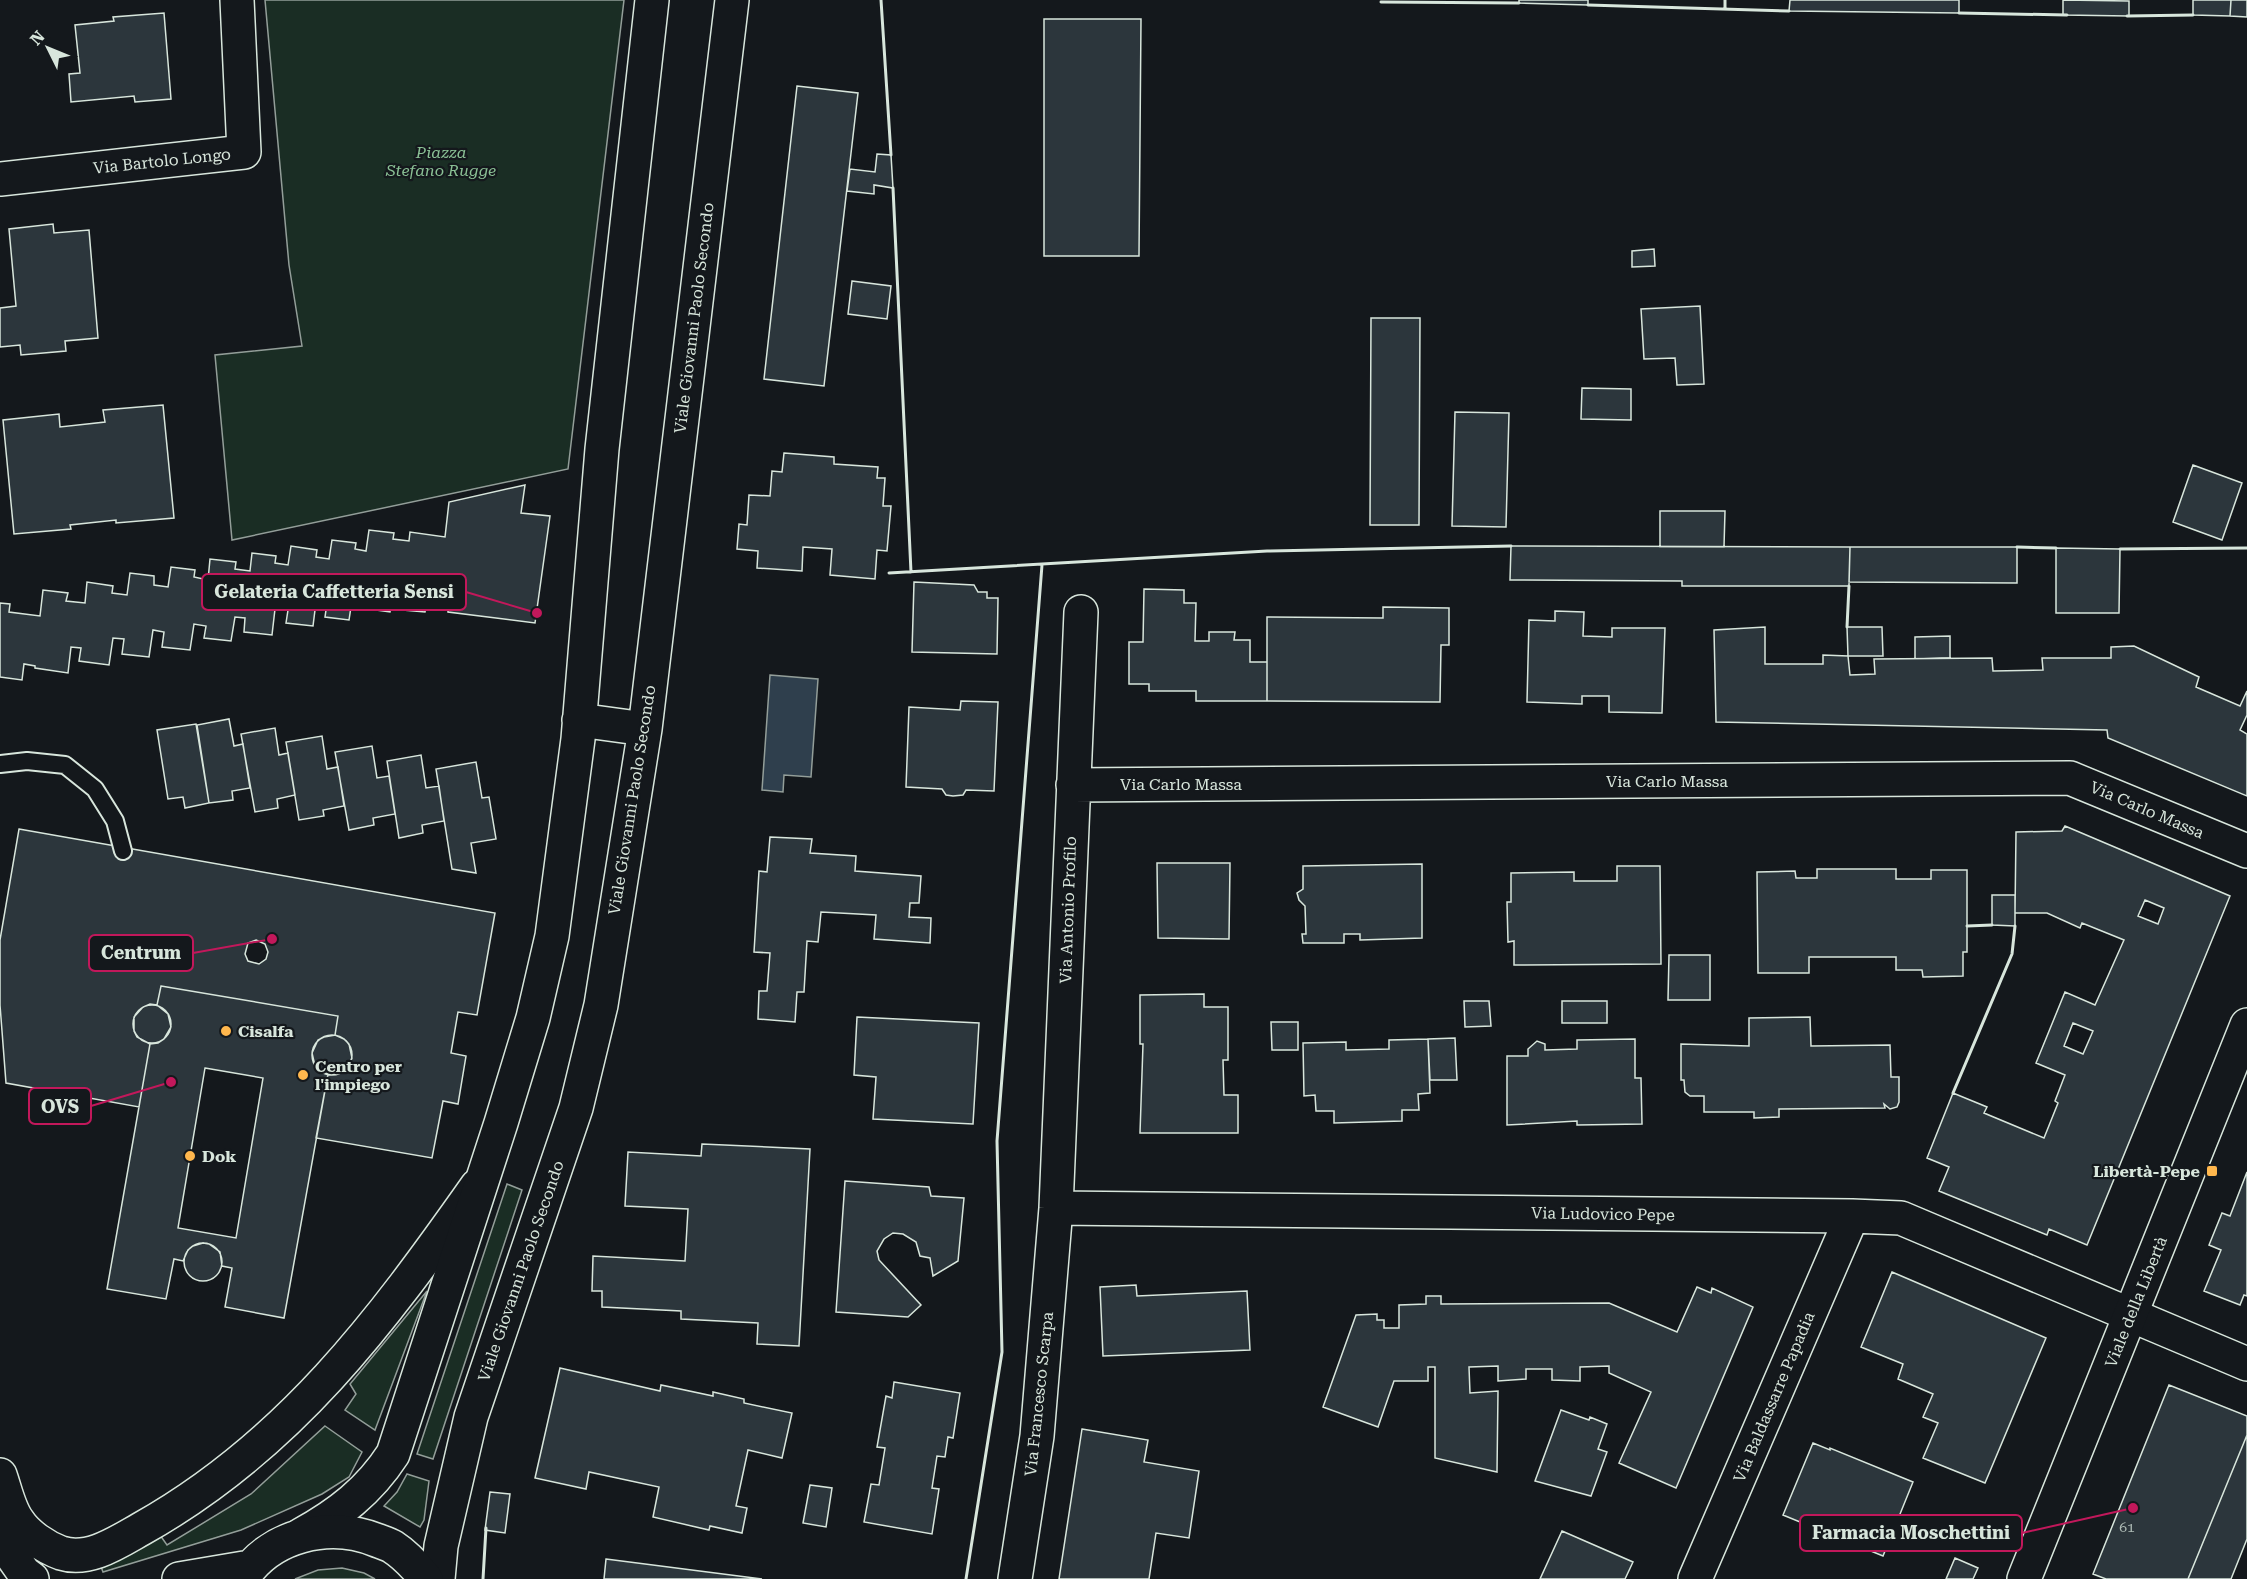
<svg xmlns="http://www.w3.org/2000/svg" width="2247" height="1579" font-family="'Roboto Serif',serif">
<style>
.green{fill:#1a2d24;stroke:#939e99;stroke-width:1.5}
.water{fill:#2f3f4d;stroke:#939e99;stroke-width:1.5}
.building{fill:#2c363c;stroke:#d8e6dc;stroke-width:1.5;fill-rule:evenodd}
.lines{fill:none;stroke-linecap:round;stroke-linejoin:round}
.service-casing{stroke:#d8e6dc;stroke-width:20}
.minor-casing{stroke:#d8e6dc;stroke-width:36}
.tertiary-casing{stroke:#d8e6dc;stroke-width:36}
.secondary-casing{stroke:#d8e6dc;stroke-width:36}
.primary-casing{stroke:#d8e6dc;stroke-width:36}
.service{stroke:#14181c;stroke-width:16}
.minor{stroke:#14181c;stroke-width:33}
.tertiary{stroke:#14181c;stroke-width:33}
.secondary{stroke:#14181c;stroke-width:33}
.primary{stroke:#14181c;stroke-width:33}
.wall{stroke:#d8e6dc;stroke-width:3}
.poi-dot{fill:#ffb74d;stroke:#14181c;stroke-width:2}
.labels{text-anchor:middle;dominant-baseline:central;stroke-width:4.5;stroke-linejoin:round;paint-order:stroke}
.number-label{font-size:14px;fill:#adbab4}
.park-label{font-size:16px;font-style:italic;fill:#8ac095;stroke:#14181c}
.street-label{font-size:16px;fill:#d8e6dc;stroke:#14181c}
.poi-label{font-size:16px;font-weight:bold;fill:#d8e6dc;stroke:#14181c;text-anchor:start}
.leader{fill:none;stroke:#c2185b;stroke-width:2}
.callout-dot{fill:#c2185b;stroke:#14181c;stroke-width:2}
.callout{fill:#14181c;stroke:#c2185b;stroke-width:2}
.callout-label{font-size:18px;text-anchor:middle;font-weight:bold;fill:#d8e6dc}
</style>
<rect width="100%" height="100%" fill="#14181c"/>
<path class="green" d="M 265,0 L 624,0 L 568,469 L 232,540 L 215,355 L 302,346 L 289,265 Z
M 507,1184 L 522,1190 L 433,1459 L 417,1454 Z
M 427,1291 L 375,1430 L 345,1410 L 356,1394 L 350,1384 Z
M 325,1426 L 362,1452 L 349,1477 L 322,1494 L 241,1530 L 103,1572 L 100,1564 L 160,1535 L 167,1545 L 251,1494 Z
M 407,1474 L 429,1481 L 424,1520 L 420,1527 L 384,1506 L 397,1492 Z
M 342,1568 L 364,1573 L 375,1579 L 295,1579 L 318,1570 Z"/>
<path class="water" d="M 770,675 L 818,679 L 811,777 L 784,775 L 783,792 L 762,790 Z"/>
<path class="building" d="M 1519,0 L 1588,0 L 1588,5 L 1519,3 Z
M 1790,0 L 1959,0 L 1959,13 L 1789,11 Z
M 2063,0 L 2129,1 L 2129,16 L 2063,15 Z
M 2193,0 L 2231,0 L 2230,16 L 2193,15 Z
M 2231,0 L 2247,0 L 2247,17 L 2230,16 Z
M 164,13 L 171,99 L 135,102 L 134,96 L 71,102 L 69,74 L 80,73 L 75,25 L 114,21 L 113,17 Z
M 1044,19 L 1141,19 L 1139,256 L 1044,256 Z
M 797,86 L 858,93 L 824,386 L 764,379 Z
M 877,154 L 891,155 L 893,188 L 874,185 L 874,194 L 847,191 L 850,169 L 875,172 Z
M 53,224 L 54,233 L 89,230 L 98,338 L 65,341 L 66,351 L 21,355 L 20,345 L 0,347 L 0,308 L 16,306 L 9,229 Z
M 1654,249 L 1655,266 L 1632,267 L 1632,251 Z
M 852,281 L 891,286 L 887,319 L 848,314 Z
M 1700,306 L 1704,384 L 1677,385 L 1675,358 L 1644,359 L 1641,309 Z
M 1371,318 L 1420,318 L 1419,525 L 1370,525 Z
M 1582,388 L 1631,389 L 1631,420 L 1581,419 Z
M 163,405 L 174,518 L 116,523 L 116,520 L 70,525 L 71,529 L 14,534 L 3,420 L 59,414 L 60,427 L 105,422 L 103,410 Z
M 1455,412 L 1509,413 L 1506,527 L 1452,526 Z
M 784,453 L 834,457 L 834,464 L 878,467 L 877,478 L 885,478 L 883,506 L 891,506 L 887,551 L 877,550 L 875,579 L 830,575 L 832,549 L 803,547 L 802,571 L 757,568 L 758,551 L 737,549 L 739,524 L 747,525 L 749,495 L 770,496 L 772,471 L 782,472 Z
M 2193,465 L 2242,483 L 2222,540 L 2173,522 Z
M 525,485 L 521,513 L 550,516 L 535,623 L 448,612 L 448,609 L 426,606 L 425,612 L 403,610 L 406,588 L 394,586 L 390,612 L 362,608 L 364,595 L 353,594 L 349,620 L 325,617 L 327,603 L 316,602 L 313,626 L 286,623 L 288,610 L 275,609 L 272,635 L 244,632 L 245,618 L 235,617 L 231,641 L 204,638 L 206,626 L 194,624 L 190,650 L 162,647 L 164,632 L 153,630 L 149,657 L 122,654 L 124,639 L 113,638 L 109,665 L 79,661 L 81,648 L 71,647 L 68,673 L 35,668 L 35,666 L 24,664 L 22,680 L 0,677 L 0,603 L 10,604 L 9,612 L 40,616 L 43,590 L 68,593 L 66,601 L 85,603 L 87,582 L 113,586 L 112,593 L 127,595 L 130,573 L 154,576 L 154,585 L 168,587 L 171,567 L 195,570 L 194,577 L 208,580 L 210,559 L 236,562 L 235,569 L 250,571 L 252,553 L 276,556 L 275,563 L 288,565 L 291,546 L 317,550 L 316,557 L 329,559 L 332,540 L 356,543 L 355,549 L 366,551 L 369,530 L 394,533 L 393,539 L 409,541 L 410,532 L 445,537 L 449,502 Z
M 1660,511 L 1725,511 L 1724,547 L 1660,547 Z
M 1511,546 L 1850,547 L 1849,586 L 1682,586 L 1682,581 L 1510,580 Z
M 1850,547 L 2017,547 L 2017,583 L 1849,582 Z
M 2056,548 L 2120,549 L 2119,613 L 2056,613 Z
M 914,582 L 974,585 L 978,592 L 987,592 L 987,598 L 998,598 L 997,654 L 912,652 Z
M 1144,589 L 1184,590 L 1184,603 L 1196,603 L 1195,641 L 1209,641 L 1209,632 L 1235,632 L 1234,640 L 1250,640 L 1250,662 L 1267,662 L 1267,701 L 1196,701 L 1196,691 L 1149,691 L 1149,684 L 1129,684 L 1129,642 L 1143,642 Z
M 1383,607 L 1449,608 L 1449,645 L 1441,645 L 1440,702 L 1267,701 L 1267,617 L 1383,618 Z
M 1555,611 L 1584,612 L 1583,636 L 1612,637 L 1612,628 L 1665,628 L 1662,713 L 1609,712 L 1609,696 L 1582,696 L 1582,704 L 1527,702 L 1529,620 L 1555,621 Z
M 1765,627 L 1765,664 L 1823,664 L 1823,655 L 1848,656 L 1850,675 L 1875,674 L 1874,659 L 1992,658 L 1993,671 L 2043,670 L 2042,658 L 2111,658 L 2111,647 L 2134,646 L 2199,677 L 2196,687 L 2240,706 L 2247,691 L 2247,715 L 2240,730 L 2247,734 L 2247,796 L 2108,738 L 2107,730 L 1716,722 L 1714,630 Z
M 1847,627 L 1882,627 L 1883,656 L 1848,656 Z
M 1950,636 L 1950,658 L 1915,659 L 1915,637 Z
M 961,701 L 998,702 L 994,791 L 966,790 L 963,795 L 953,796 L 946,795 L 942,789 L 906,787 L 909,707 L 960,710 Z
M 229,719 L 234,746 L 243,744 L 250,788 L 232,791 L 233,800 L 209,803 L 197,725 Z
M 196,724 L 209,803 L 185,808 L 183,797 L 168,799 L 157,730 Z
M 275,728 L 279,755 L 288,753 L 295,795 L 277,799 L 278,808 L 255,812 L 241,734 Z
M 322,736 L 327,769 L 338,767 L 344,806 L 323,810 L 324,816 L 299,820 L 286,742 Z
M 372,746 L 377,778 L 389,776 L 395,814 L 373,818 L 374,825 L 349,830 L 335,752 Z
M 421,755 L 426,788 L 439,786 L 444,821 L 422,825 L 423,833 L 399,838 L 387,761 Z
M 476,762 L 482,798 L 489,797 L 496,839 L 471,843 L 476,873 L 452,869 L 436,769 Z
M 2065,826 L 2230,896 L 2087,1245 L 2049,1229 L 2047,1235 L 1939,1191 L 1949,1167 L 1927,1158 L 1953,1093 L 1987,1107 L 1984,1113 L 2044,1138 L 2058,1103 L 2055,1101 L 2065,1075 L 2036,1063 L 2065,992 L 2095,1005 L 2124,940 L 2082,923 L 2080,928 L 2047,913 L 2015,913 L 2016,832 L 2062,831 ZM 2145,900 L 2164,908 L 2158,924 L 2138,916 ZM 2073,1023 L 2093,1031 L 2083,1054 L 2064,1046 Z
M 19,829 L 495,913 L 477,1015 L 458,1012 L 451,1053 L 466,1056 L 458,1104 L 443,1101 L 432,1158 L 316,1138 L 328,1074 L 340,1073 L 345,1070 L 352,1058 L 349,1044 L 344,1039 L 335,1035 L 338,1016 L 161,986 L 157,1005 L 150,1004 L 143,1007 L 134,1017 L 134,1031 L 137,1037 L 150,1044 L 139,1107 L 6,1083 L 0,1005 L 0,940 ZM 256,940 L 265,944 L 268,952 L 266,959 L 259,964 L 248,961 L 245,954 L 248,943 Z
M 770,837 L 812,839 L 810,853 L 856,856 L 855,871 L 921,876 L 919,903 L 910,903 L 909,917 L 931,918 L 930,943 L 874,939 L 876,915 L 821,912 L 818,942 L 807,941 L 804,992 L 797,992 L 795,1022 L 758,1019 L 759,991 L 767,991 L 770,953 L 754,952 L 759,871 L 767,872 Z
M 1157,863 L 1230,863 L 1229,939 L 1158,938 Z
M 1422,864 L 1422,938 L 1360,940 L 1360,934 L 1344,934 L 1344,943 L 1303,943 L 1302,934 L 1306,934 L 1305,906 L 1299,900 L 1297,893 L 1303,889 L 1303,866 Z
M 1617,866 L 1660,866 L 1661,964 L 1514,965 L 1514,941 L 1508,942 L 1507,902 L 1511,902 L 1511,873 L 1574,872 L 1574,881 L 1617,881 Z
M 1817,869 L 1896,869 L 1896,879 L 1931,879 L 1931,870 L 1967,870 L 1967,952 L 1963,952 L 1963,976 L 1923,977 L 1922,970 L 1896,970 L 1896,957 L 1809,957 L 1809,973 L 1758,973 L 1757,872 L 1795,871 L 1796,878 L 1817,878 Z
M 1992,895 L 2015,895 L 2015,926 L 1992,925 Z
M 1669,955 L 1710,955 L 1710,1000 L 1668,1000 Z
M 161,986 L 338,1016 L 335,1035 L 324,1037 L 318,1040 L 312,1053 L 315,1066 L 319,1071 L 328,1074 L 284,1318 L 225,1307 L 232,1268 L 222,1266 L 220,1252 L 209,1244 L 203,1243 L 193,1246 L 188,1250 L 183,1261 L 174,1259 L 166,1299 L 107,1289 L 150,1044 L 158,1043 L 164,1039 L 171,1027 L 168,1014 L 157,1005 ZM 205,1068 L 263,1078 L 236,1238 L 178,1228 Z
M 1204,994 L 1204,1007 L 1228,1007 L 1228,1060 L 1223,1060 L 1224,1095 L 1238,1095 L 1238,1133 L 1140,1133 L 1143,1044 L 1140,1044 L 1140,995 Z
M 1464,1001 L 1489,1001 L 1491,1026 L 1465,1027 Z
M 1562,1001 L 1607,1001 L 1607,1023 L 1562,1023 Z
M133 1024a19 19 0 1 1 38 0a19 19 0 1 1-38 0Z
M 857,1017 L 979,1023 L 973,1124 L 873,1119 L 876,1077 L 854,1075 Z
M 1810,1017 L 1811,1046 L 1890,1045 L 1891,1077 L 1899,1077 L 1899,1102 L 1897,1107 L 1890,1109 L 1884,1104 L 1885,1108 L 1779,1109 L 1779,1117 L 1754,1118 L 1754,1112 L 1704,1112 L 1704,1096 L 1690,1096 L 1685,1092 L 1684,1080 L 1681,1080 L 1681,1044 L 1749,1046 L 1749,1018 Z
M 1271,1022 L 1298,1022 L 1298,1050 L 1272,1050 Z
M312 1055a20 20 0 1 1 40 0a20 20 0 1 1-40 0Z
M 1455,1038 L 1457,1080 L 1430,1080 L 1428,1039 Z
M 1428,1039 L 1430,1093 L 1418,1094 L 1419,1110 L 1402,1110 L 1402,1121 L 1334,1123 L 1334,1111 L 1316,1111 L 1315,1095 L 1304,1096 L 1303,1043 L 1346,1042 L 1346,1050 L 1389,1049 L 1389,1040 Z
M 1635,1039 L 1635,1078 L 1641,1078 L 1642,1124 L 1577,1125 L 1577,1121 L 1507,1125 L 1507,1056 L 1528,1056 L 1528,1049 L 1537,1041 L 1545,1044 L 1545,1050 L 1577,1049 L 1577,1040 Z
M 702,1144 L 810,1149 L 799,1346 L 757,1344 L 758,1323 L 681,1319 L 681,1311 L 602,1307 L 602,1291 L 592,1291 L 593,1256 L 685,1261 L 688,1209 L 625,1206 L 628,1152 L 701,1156 Z
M 2247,1172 L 2247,1296 L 2244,1295 L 2240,1305 L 2204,1291 L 2221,1250 L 2209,1245 L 2222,1213 L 2230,1216 Z
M 845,1181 L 929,1187 L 931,1196 L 964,1198 L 958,1261 L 933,1276 L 930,1258 L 920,1256 L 916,1242 L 903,1234 L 893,1233 L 884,1239 L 877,1251 L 879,1260 L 921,1305 L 908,1317 L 836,1312 Z
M184 1262a19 19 0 1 1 38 0a19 19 0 1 1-38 0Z
M 1892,1272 L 2046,1338 L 1985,1483 L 1923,1458 L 1938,1423 L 1923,1417 L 1933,1394 L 1898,1379 L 1903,1364 L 1861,1347 Z
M 1136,1285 L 1137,1296 L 1247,1291 L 1250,1350 L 1103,1356 L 1100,1287 Z
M 1697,1287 L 1711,1293 L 1712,1288 L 1753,1307 L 1676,1488 L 1619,1463 L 1651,1392 L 1609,1373 L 1609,1366 L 1580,1367 L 1580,1381 L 1552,1380 L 1552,1369 L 1526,1369 L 1526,1379 L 1498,1381 L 1498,1366 L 1469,1367 L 1470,1393 L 1498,1391 L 1497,1472 L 1435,1458 L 1435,1367 L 1428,1367 L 1428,1381 L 1394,1381 L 1378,1427 L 1323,1407 L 1356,1315 L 1377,1314 L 1377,1320 L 1384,1320 L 1384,1328 L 1399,1328 L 1399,1305 L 1426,1304 L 1426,1296 L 1441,1296 L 1441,1304 L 1609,1303 L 1677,1332 Z
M 560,1368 L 660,1391 L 661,1385 L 713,1396 L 713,1392 L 744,1399 L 744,1403 L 792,1413 L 782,1458 L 748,1450 L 736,1506 L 747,1508 L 742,1533 L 710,1526 L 709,1530 L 653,1517 L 659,1487 L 589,1472 L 586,1489 L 535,1478 Z
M 894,1382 L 960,1393 L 953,1438 L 948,1437 L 945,1457 L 937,1456 L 932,1488 L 939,1489 L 932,1534 L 864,1522 L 871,1484 L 879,1485 L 885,1448 L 877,1447 L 886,1396 L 892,1398 Z
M 2169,1385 L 2247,1416 L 2247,1435 L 2188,1579 L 2106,1579 L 2093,1574 Z
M 1561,1410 L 1589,1420 L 1590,1417 L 1607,1424 L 1598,1449 L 1607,1452 L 1591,1496 L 1535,1481 Z
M 1082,1429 L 1148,1440 L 1144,1462 L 1199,1471 L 1189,1538 L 1156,1533 L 1149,1579 L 1059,1579 Z
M 2247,1435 L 2247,1539 L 2231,1579 L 2188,1579 Z
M 1813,1443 L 1830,1450 L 1830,1448 L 1913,1482 L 1883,1556 L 1783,1515 Z
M 810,1485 L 832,1488 L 826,1527 L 803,1523 Z
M 490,1492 L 510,1494 L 505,1533 L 485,1530 Z
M 1562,1531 L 1633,1562 L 1625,1579 L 1540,1579 Z
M 1955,1558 L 1978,1568 L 1973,1579 L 1946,1579 Z
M 606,1559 L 762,1579 L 604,1579 Z"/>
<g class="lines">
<defs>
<path id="service" d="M 0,764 L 27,761 L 65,765 L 95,789 L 115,821 L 123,851"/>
<path id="minor" d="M 0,179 L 244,152 L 237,0
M 1073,785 L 2070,778 L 2247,851
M 1056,1208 L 1852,1216 L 1901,1218 L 2247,1364
M 1015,1579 L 1037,1436 L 1056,1208 L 1081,612
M 1695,1579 L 1852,1216"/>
<path id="tertiary" d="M 0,1475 C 5,1489 9,1509 18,1521 C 27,1535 45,1547 61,1553 C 89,1562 118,1542 141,1529 C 289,1446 381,1322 477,1186
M 0,1539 L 24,1573 L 32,1579"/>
<path id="secondary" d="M 579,720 L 645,729
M 301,1535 C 339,1514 369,1491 393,1454 L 501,1123 L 533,1018 L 552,936 L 578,739 L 602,449 L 652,0
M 438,1579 L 441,1546 L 471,1417 L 576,1108 L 601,1005 L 645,729 L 732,0
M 2024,1579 L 2247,1025"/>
<path id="primary" d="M 179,1579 L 250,1567
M 242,1579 C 270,1535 329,1521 376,1540 C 381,1542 388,1544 393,1547 C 404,1554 418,1569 426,1579"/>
</defs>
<use href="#service" class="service-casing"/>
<use href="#minor" class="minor-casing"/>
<use href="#tertiary" class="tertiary-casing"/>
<use href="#secondary" class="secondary-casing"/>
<use href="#primary" class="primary-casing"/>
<use href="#service" class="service"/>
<use href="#minor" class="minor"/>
<use href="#tertiary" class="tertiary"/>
<use href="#secondary" class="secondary"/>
<use href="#primary" class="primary"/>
<path class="wall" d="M 881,0 L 891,155
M 1725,0 L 1725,9
M 1381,2 L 1519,3
M 1588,5 L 1789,11
M 1959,13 L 2067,15
M 2127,16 L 2193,15
M 893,188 L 911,572
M 2017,547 L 2056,548
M 2120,549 L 2247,548
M 889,573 L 1267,551 L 1511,546
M 1847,627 L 1849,586
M 1967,926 L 1992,925
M 1953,1093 L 2012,954 L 2015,926
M 483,1579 L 486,1528
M 966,1579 L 1002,1352 L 997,1141 L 1042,565"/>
</g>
<g class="poi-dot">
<circle cx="226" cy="1031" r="6"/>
<circle cx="303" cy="1075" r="6"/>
<circle cx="190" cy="1156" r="6"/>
<rect x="2206" y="1165" width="12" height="12" rx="3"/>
</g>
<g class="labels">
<g class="number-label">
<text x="2127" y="1527">61</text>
</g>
<g class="park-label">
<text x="441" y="152">Piazza<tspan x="441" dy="18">Stefano Rugge</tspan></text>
</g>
<g class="street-label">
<text transform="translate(162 161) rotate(-6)">Via Bartolo Longo</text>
<text transform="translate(694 318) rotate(-83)">Viale Giovanni Paolo Secondo</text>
<text x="1667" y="781">Via Carlo Massa</text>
<text x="1181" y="784">Via Carlo Massa</text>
<text transform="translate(632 800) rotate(-81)">Viale Giovanni Paolo Secondo</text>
<text transform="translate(2147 810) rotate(23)">Via Carlo Massa</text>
<text transform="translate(1068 910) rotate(-88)">Via Antonio Profilo</text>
<text transform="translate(1603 1214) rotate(1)">Via Ludovico Pepe</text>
<text transform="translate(521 1271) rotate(-71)">Viale Giovanni Paolo Secondo</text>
<text transform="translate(2136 1302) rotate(-68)">Viale della Libertà</text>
<text transform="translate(1039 1394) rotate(-84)">Via Francesco Scarpa</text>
<text transform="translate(1774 1397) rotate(-67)">Via Baldassarre Papadia</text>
</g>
<g class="poi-label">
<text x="238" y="1031">Cisalfa</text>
<text x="315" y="1066">Centro per<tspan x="315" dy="18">l'impiego</tspan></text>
<text x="202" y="1156">Dok</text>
<text x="2200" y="1171" text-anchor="end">Libertà-Pepe</text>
</g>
</g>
<path class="leader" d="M537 613L466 592M272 939L193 953M171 1082L91 1106M2133 1508L2022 1533"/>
<g class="callout-dot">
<circle cx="537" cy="613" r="6"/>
<circle cx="272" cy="939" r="6"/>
<circle cx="171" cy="1082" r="6"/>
<circle cx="2133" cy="1508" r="6"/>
</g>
<g class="callout">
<rect x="202" y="574" width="264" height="36" rx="6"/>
<rect x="89" y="935" width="104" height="36" rx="6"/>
<rect x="29" y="1088" width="62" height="36" rx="6"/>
<rect x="1800" y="1515" width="222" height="36" rx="6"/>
</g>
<g class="callout-label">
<text x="334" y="598">Gelateria Caffetteria Sensi</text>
<text x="141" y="959">Centrum</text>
<text x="60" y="1113">OVS</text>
<text x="1911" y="1539">Farmacia Moschettini</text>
</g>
<g transform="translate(48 48) rotate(313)" stroke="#14181c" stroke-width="4.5" paint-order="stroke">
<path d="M0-4.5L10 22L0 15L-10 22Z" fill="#d8e6dc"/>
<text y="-9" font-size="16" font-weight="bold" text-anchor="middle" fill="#d8e6dc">N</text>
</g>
</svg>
